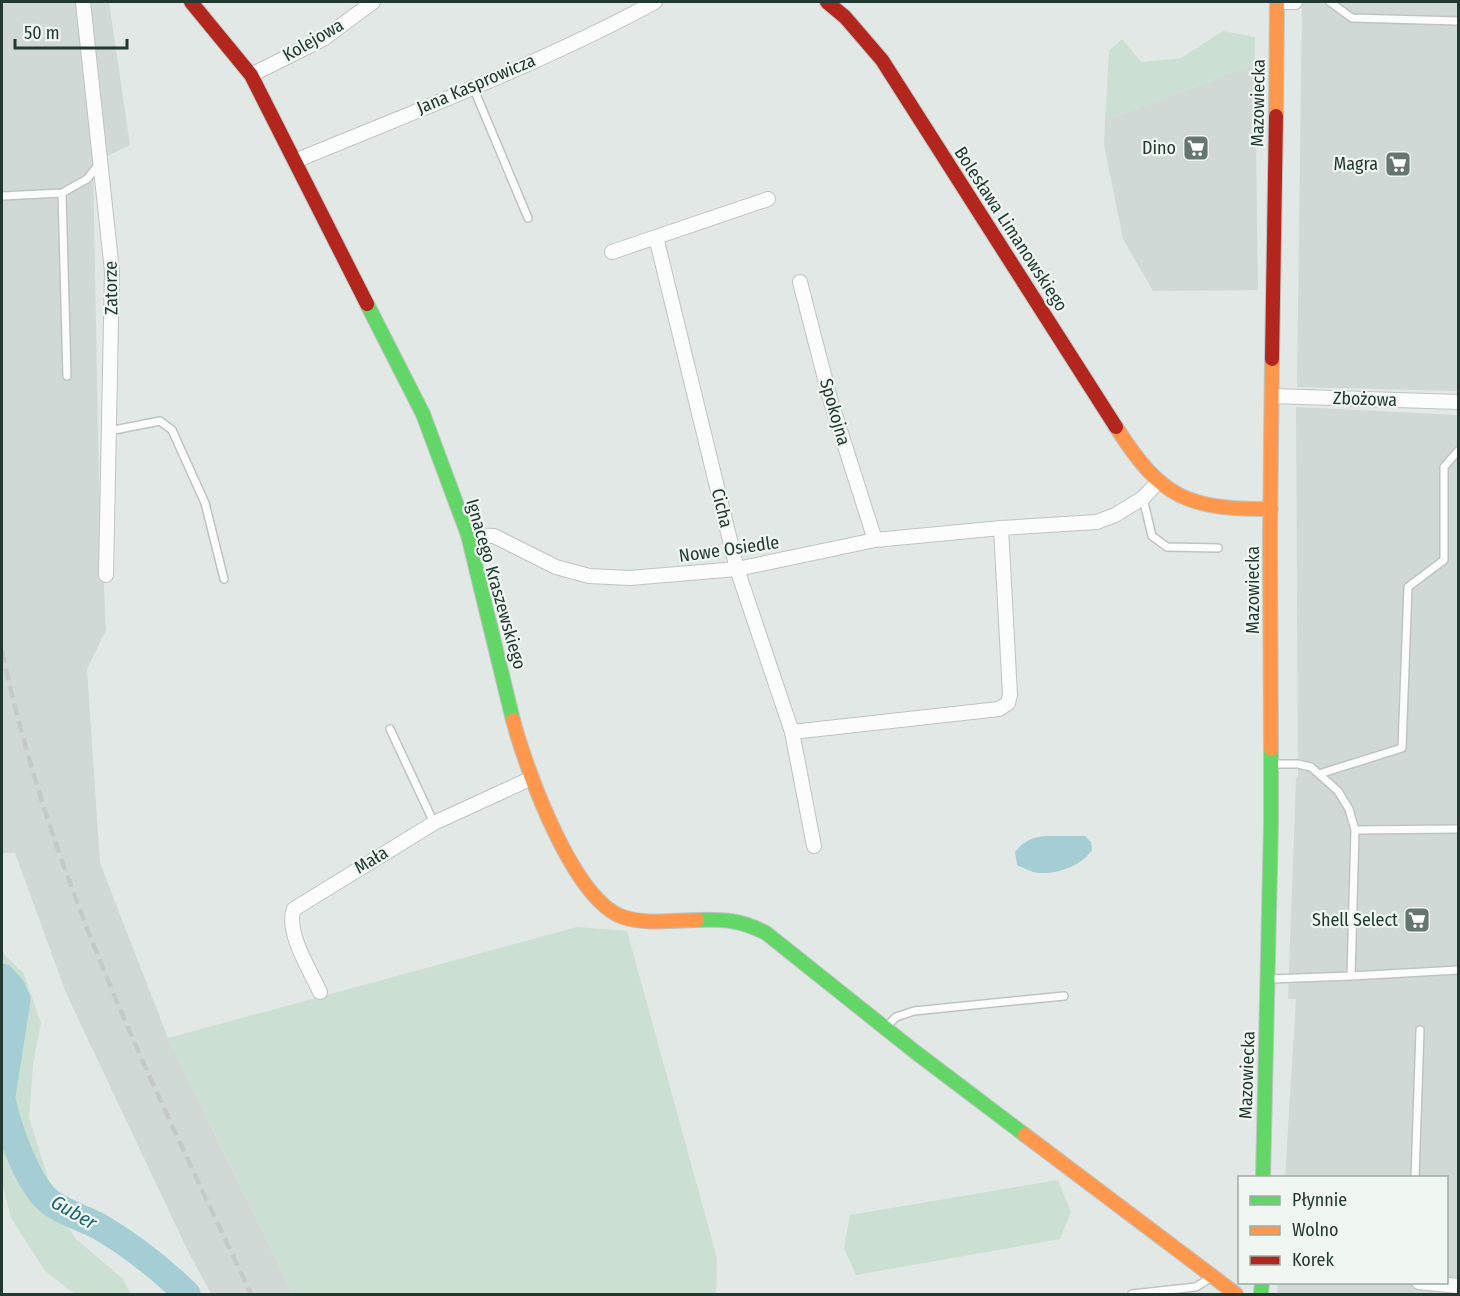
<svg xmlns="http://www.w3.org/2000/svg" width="1460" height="1296" font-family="'Fira Sans Condensed',sans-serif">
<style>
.built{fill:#d0d9d5}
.green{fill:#cbe0d2}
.water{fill:#a4ced4}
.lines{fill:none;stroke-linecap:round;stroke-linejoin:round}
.river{stroke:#a4ced4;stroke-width:27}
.lane-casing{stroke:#bfc4c2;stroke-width:10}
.street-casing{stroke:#bfc4c2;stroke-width:16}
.fast-casing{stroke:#bfc5c2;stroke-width:16}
.slow-casing{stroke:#bfc5c2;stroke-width:16}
.jam-casing{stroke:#bfc5c2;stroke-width:16}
.lane{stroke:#fbfcfb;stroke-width:7}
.street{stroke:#fbfcfb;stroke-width:14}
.fast{stroke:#63d668;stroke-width:14}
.slow{stroke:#ff974d;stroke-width:14}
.jam{stroke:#b3261e;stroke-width:14}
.rail{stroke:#c6c9c8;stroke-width:4.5;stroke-dasharray:12 6;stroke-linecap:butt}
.labels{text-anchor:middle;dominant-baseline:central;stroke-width:4.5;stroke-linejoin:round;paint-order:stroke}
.street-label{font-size:18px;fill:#223932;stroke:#f0f7f3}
.poi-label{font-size:18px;fill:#223932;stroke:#f0f7f3;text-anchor:end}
.water-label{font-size:20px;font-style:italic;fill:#206470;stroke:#f0f7f3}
</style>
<rect width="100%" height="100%" fill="#e2e8e5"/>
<path class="built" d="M 2,2 L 109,2 L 130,145 L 93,163 L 99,486 L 106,630 L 87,669 L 100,863 L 168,1038 L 293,1294 L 211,1294 L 186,1247 L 66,993 L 15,853 L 2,853 Z
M 1302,2 L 1458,2 L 1458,391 L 1297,387 Z
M 1255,64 L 1258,290 L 1153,291 L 1123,239 L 1104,145 L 1105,120 Z
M 1296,407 L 1458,415 L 1458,1294 L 1277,1294 L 1278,1283 L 1446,1282 L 1446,1178 L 1285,1177 L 1296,999 L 1288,999 L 1296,778 L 1298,777 Z"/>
<path class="green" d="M 1223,31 L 1255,37 L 1255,64 L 1105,120 L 1109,51 L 1122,39 L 1141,62 L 1181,58 Z
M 577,927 L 627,931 L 717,1258 L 716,1294 L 293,1294 L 168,1038 Z
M 2,952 L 24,974 L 41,1023 L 33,1064 L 29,1118 L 59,1213 L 76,1239 L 122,1278 L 131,1294 L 75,1294 L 45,1271 L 11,1218 L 2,1183 Z
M 1058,1180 L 1071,1212 L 1060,1239 L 856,1275 L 844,1248 L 850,1215 Z"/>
<path class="water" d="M 1046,836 L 1085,836 L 1091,842 L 1092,850 C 1082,865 1059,874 1040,873 C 1032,873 1024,868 1017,865 L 1015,852 C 1024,841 1032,837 1046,836 Z"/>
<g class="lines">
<path class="river" d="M 2,977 L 12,988 L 17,1000 L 2,1096
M 2,1099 C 8,1127 27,1184 50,1202 C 64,1213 84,1218 100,1227 C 131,1245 161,1269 187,1294"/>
<defs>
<path id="lane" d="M 1330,2 L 1352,18 L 1458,21
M 473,87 L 528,218
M 62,193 L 67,376
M 2,196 L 62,193 L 87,179 L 99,164
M 109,431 L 160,421 L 172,430 L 205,503 L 224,579
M 1143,498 L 1152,536 L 1167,547 L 1218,548
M 390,729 L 434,823
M 1319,774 L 1402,748 L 1408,587 L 1444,560 L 1444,467 L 1458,451
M 1355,830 L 1458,829
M 1351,976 L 1458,970
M 1271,979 L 1351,976 L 1355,830 L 1349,809 L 1338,791 L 1311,767 L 1298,764 L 1273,764
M 887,1026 L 896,1017 L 914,1011 L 1064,996
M 1415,1178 L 1420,1030
M 1132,1294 L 1196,1287 L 1210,1278"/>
<path id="street" d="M 83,2 L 112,271 L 106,575
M 1277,2 L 1295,2
M 251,75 L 323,39 L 373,2
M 295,161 C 416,111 540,64 655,2
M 656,237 L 737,569 L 792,732 L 814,846
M 612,252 L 768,199
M 800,282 L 831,402 L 875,540
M 1272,396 L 1458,402
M 468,535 L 494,536 L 556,567 L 589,576 L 630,578 L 737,569 L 875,540 L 1001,528 L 1097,522 L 1115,515 L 1143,498 L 1158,482
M 792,732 L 999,709 L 1008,703 L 1010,695 L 1001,528
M 320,992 C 310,970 285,931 294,909 L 434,823 L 532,778
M 1419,1282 L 1458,1286"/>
<path id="fast" d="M 367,304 L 423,414 L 468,535 L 513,720
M 697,920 C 724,919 741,920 766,933 L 914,1051 L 1025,1135
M 1263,1178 L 1271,824 L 1271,749
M 1261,1294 L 1262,1282"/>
<path id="slow" d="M 1276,116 L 1277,2
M 1116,427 C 1162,499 1187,509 1271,509
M 513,720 C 526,769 573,900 623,917 C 646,925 674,920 697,920
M 1271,749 L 1270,538 L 1272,359
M 1025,1135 L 1236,1294"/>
<path id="jam" d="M 191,2 L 251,75 L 367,304
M 827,2 L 845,17 L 882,60 L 1116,427
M 1272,359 L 1276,116"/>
</defs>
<use href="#lane" class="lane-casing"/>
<use href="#street" class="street-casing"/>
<use href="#fast" class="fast-casing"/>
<use href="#slow" class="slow-casing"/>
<use href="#jam" class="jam-casing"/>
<use href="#lane" class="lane"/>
<use href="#street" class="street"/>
<use href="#fast" class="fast"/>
<use href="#slow" class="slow"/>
<use href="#jam" class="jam"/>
<path class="rail" d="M 2,651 C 51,881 152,1083 251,1294"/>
</g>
<defs>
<symbol id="supermarket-square" viewBox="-11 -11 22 22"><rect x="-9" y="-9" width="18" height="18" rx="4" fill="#657671" stroke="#f0f7f3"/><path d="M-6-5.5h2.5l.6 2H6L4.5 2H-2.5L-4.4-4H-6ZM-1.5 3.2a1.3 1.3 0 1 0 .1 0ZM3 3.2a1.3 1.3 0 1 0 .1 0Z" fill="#fff"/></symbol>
</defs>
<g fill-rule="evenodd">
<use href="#supermarket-square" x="1181" y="133" width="30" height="30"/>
<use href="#supermarket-square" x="1383" y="149" width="30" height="30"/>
<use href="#supermarket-square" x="1402" y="905" width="30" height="30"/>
</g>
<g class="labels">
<g class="street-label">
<text transform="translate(313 40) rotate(-30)">Kolejowa</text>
<text transform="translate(476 84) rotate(-23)">Jana Kasprowicza</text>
<text transform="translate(1258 103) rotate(-89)">Mazowiecka</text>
<text transform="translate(1011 229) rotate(57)">Bolesława Limanowskiego</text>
<text transform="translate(111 288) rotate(-91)">Zatorze</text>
<text transform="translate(1365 399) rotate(2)">Zbożowa</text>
<text transform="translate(835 412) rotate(74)">Spokojna</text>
<text transform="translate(722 508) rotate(76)">Cicha</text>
<text transform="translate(729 549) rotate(-8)">Nowe Osiedle</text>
<text transform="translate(496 584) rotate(74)">Ignacego Kraszewskiego</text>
<text transform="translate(1253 590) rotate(-90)">Mazowiecka</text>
<text transform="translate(371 860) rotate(-31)">Mała</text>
<text transform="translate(1247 1075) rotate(-88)">Mazowiecka</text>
</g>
<g class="poi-label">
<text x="1176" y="148">Dino</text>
<text x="1378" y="164">Magra</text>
<text x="1398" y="920">Shell Select</text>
</g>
<g class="water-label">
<text transform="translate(74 1212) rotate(30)">Guber</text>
</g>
</g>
<rect width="1460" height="1296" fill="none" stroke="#223932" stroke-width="6"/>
<rect x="1238" y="1176" width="210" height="108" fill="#f0f7f3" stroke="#9eaba6" stroke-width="1.5"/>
<rect x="1250" y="1196" width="30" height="9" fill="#63d668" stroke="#9eaba6" stroke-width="1.5"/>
<text x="1292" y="1206" font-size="18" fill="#223932">Płynnie</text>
<rect x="1250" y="1226" width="30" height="9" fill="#ff974d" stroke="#9eaba6" stroke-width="1.5"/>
<text x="1292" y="1236" font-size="18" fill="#223932">Wolno</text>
<rect x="1250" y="1256" width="30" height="9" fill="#b3261e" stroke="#9eaba6" stroke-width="1.5"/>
<text x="1292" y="1266" font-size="18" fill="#223932">Korek</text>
<path d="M15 39v9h112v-9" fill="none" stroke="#223932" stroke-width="3"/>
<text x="24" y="39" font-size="18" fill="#223932" stroke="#f0f7f3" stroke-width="4.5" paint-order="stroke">50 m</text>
</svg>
